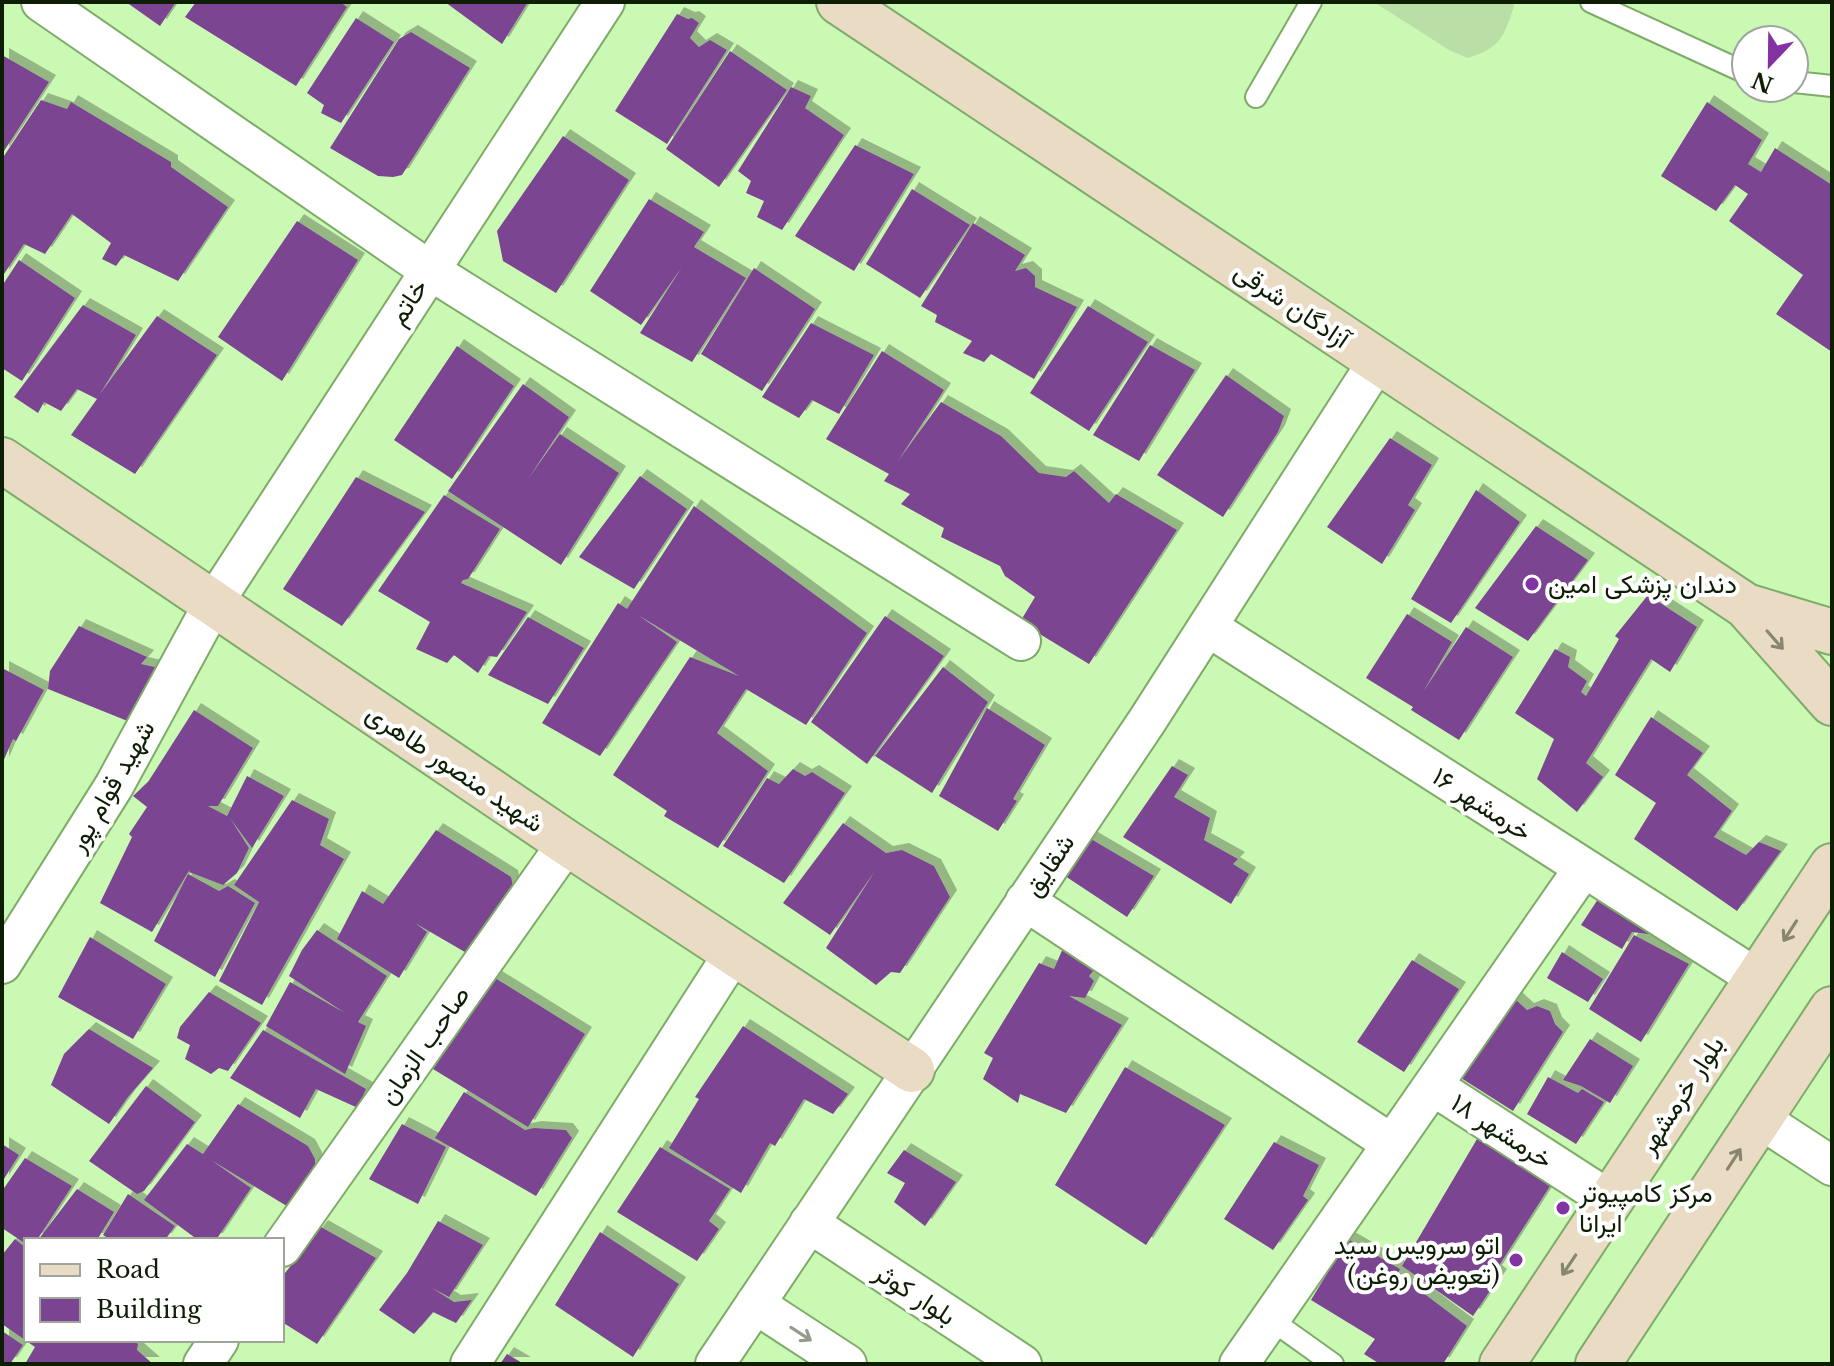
<svg xmlns="http://www.w3.org/2000/svg" width="1834" height="1366" font-family="'Libre Baskerville',Vazirmatn,serif">
<style>
.green{fill:#b9dfa7}
.building{fill:#7b4491;filter:url(#shadow)}
.lines{fill:none;stroke-linecap:round;stroke-linejoin:round}
.lane-casing{stroke:#7fab69;stroke-width:24}
.street-casing{stroke:#7fab69;stroke-width:42}
.secondary-casing{stroke:#7fab69;stroke-width:48}
.lane{stroke:#fff;stroke-width:20}
.street{stroke:#fff;stroke-width:38}
.secondary{stroke:#eadcc4;stroke-width:44}
.oneway{stroke:#87866e}
.oneway2{stroke:#939a8e}
.poi-dot{fill:#8332a1;stroke:#fff;stroke-width:3}
.labels{text-anchor:middle;dominant-baseline:central;stroke-width:8;stroke-linejoin:round;paint-order:stroke}
.street-label{font-size:26px;fill:#0e1e05;stroke:#fff}
.poi-label{font-size:26px;fill:#0e1e05;stroke:#fff;text-anchor:start}
</style>
<defs>
<filter id="shadow"><feDropShadow dx="7" dy="-7" stdDeviation="0" flood-color="#0004"/></filter>
</defs>
<rect width="100%" height="100%" fill="#caf9b4"/>
<path class="green" d="M 1374,2 L 1513,2 L 1514,6 C 1504,37 1500,48 1468,58 L 1449,50 Z"/>
<path class="building" d="M 126,2 L 176,2 L 160,26 Z
M 196,2 L 340,2 L 347,7 L 296,86 L 185,17 Z
M 445,2 L 528,2 L 502,44 Z
M 677,14 L 688,19 L 692,18 L 699,23 L 690,38 L 699,47 L 710,40 L 727,50 L 667,144 L 615,111 Z
M 356,18 L 394,42 L 341,123 L 321,113 L 324,105 L 307,93 Z
M 411,32 L 470,68 L 402,175 L 393,177 L 378,176 L 330,148 L 399,39 Z
M 730,51 L 787,90 L 719,187 L 666,149 Z
M 2,55 L 49,82 L 2,154 Z
M 791,87 L 811,96 L 805,108 L 844,135 L 782,230 L 757,217 L 764,201 L 746,193 L 751,181 L 738,171 Z
M 41,100 L 67,109 L 71,102 L 171,162 L 171,167 L 228,207 L 178,281 L 124,255 L 116,266 L 102,259 L 111,243 L 72,214 L 45,254 L 24,244 L 2,277 L 2,159 Z
M 1707,102 L 1762,140 L 1748,164 L 1761,172 L 1775,148 L 1832,185 L 1832,352 L 1776,314 L 1803,275 L 1729,221 L 1748,194 L 1735,185 L 1716,211 L 1661,176 Z
M 563,136 L 629,180 L 556,293 L 503,261 L 497,231 Z
M 855,145 L 914,174 L 854,271 L 795,236 Z
M 912,189 L 970,225 L 920,298 L 866,264 Z
M 649,199 L 704,232 L 694,247 L 746,278 L 692,362 L 640,333 L 682,267 L 641,325 L 590,291 Z
M 297,221 L 358,260 L 282,381 L 218,337 Z
M 973,223 L 1025,255 L 1015,271 L 1026,268 L 1035,276 L 1035,287 L 1077,307 L 1034,379 L 991,354 L 984,362 L 963,353 L 972,341 L 935,322 L 937,315 L 921,306 Z
M 19,260 L 75,298 L 22,381 L 2,368 L 2,286 Z
M 754,268 L 815,309 L 762,391 L 701,354 Z
M 83,305 L 136,335 L 100,394 L 157,316 L 217,355 L 135,474 L 71,435 L 97,399 L 77,389 L 61,411 L 44,402 L 38,413 L 14,397 Z
M 1088,306 L 1148,342 L 1089,431 L 1030,393 Z
M 811,323 L 874,355 L 839,414 L 812,400 L 799,418 L 762,397 Z
M 1150,345 L 1195,370 L 1139,461 L 1093,435 Z
M 457,346 L 514,386 L 452,479 L 394,440 Z
M 882,351 L 944,390 L 898,461 L 941,402 L 1001,436 L 1039,473 L 1066,477 L 1074,471 L 1109,503 L 1116,494 L 1177,530 L 1089,664 L 1020,622 L 1035,597 L 1005,576 L 1000,566 L 941,537 L 944,528 L 901,504 L 910,494 L 884,481 L 889,474 L 826,439 Z
M 1226,375 L 1284,416 L 1278,432 L 1223,517 L 1157,475 Z
M 523,384 L 569,417 L 528,479 L 560,434 L 619,473 L 561,565 L 448,491 Z
M 1390,438 L 1432,465 L 1408,505 L 1415,510 L 1382,564 L 1327,527 Z
M 640,476 L 687,509 L 634,589 L 579,557 Z
M 356,477 L 425,512 L 342,626 L 283,589 Z
M 1476,490 L 1520,522 L 1451,623 L 1411,599 Z
M 444,495 L 500,529 L 468,579 L 463,580 L 461,583 L 527,612 L 497,657 L 489,656 L 478,673 L 454,655 L 447,663 L 416,649 L 430,622 L 378,591 Z
M 694,506 L 867,633 L 806,725 L 746,689 L 717,733 L 768,771 L 718,848 L 664,816 L 667,811 L 613,775 L 690,657 L 739,676 L 638,615 L 677,642 L 600,756 L 542,723 L 618,603 L 627,609 Z
M 1536,526 L 1588,560 L 1528,641 L 1475,608 Z
M 1648,595 L 1697,627 L 1670,672 L 1651,659 L 1586,763 L 1603,777 L 1577,812 L 1537,779 L 1554,739 L 1515,713 L 1555,649 L 1570,657 L 1568,667 L 1587,681 L 1581,692 L 1586,696 L 1619,639 L 1615,636 Z
M 1407,614 L 1452,642 L 1423,692 L 1466,627 L 1513,657 L 1459,740 L 1411,710 L 1413,707 L 1366,678 Z
M 885,616 L 944,656 L 867,764 L 811,722 Z
M 528,617 L 584,648 L 548,704 L 488,675 Z
M 79,626 L 147,657 L 141,664 L 159,668 L 130,722 L 48,689 L 50,671 Z
M 943,667 L 988,702 L 932,793 L 875,756 Z
M 2,668 L 44,690 L 16,741 L 13,739 L 2,764 Z
M 987,708 L 1045,745 L 1013,799 L 1017,801 L 998,831 L 939,796 Z
M 194,710 L 253,748 L 218,806 L 208,806 L 227,816 L 247,776 L 284,796 L 252,848 L 230,818 L 249,848 L 237,873 L 223,885 L 189,872 L 190,869 L 152,932 L 100,903 L 132,837 L 129,834 L 147,807 L 133,796 L 148,782 Z
M 1651,717 L 1703,753 L 1687,775 L 1732,811 L 1714,837 L 1746,855 L 1759,842 L 1781,851 L 1737,911 L 1634,839 L 1656,803 L 1615,775 Z
M 1172,766 L 1188,775 L 1174,797 L 1210,818 L 1204,840 L 1238,859 L 1233,864 L 1249,874 L 1231,904 L 1123,837 Z
M 793,769 L 805,776 L 812,772 L 845,793 L 784,883 L 723,846 L 767,778 L 779,784 Z
M 292,800 L 329,819 L 320,845 L 344,859 L 262,1005 L 219,981 L 259,902 L 234,885 Z
M 843,823 L 886,853 L 902,850 L 934,866 L 950,897 L 900,973 L 891,972 L 876,985 L 826,948 L 875,871 L 830,935 L 783,903 Z
M 436,830 L 511,877 L 514,891 L 470,955 L 415,923 L 427,932 L 399,978 L 337,939 L 362,891 L 383,904 Z
M 1079,832 L 1154,876 L 1127,917 L 1056,870 Z
M 188,874 L 219,891 L 228,886 L 255,903 L 215,977 L 154,941 Z
M 1606,887 L 1658,919 L 1649,934 L 1632,932 L 1622,949 L 1581,925 Z
M 317,930 L 387,976 L 358,1022 L 366,1026 L 345,1074 L 266,1026 L 290,982 L 345,1013 L 289,976 L 302,950 Z
M 1634,935 L 1689,964 L 1641,1042 L 1589,1009 Z
M 90,937 L 166,984 L 133,1039 L 58,997 Z
M 1067,939 L 1103,959 L 1089,976 L 1094,981 L 1085,998 L 1069,996 L 1122,1025 L 1066,1113 L 1020,1094 L 1018,1103 L 983,1079 L 993,1058 L 984,1053 L 1039,963 L 1054,969 Z
M 1562,952 L 1603,979 L 1588,1002 L 1547,978 Z
M 1412,960 L 1459,989 L 1404,1072 L 1357,1042 Z
M 495,978 L 585,1034 L 528,1127 L 433,1069 Z
M 209,992 L 261,1023 L 228,1071 L 219,1068 L 211,1074 L 185,1059 L 190,1045 L 177,1038 L 180,1027 Z
M 1515,999 L 1527,1010 L 1537,1006 L 1550,1011 L 1555,1024 L 1563,1032 L 1513,1111 L 1461,1078 Z
M 743,1026 L 848,1094 L 833,1114 L 804,1099 L 775,1146 L 770,1143 L 741,1193 L 669,1148 L 699,1099 L 695,1097 Z
M 89,1029 L 153,1068 L 128,1097 L 109,1124 L 51,1085 L 64,1054 Z
M 263,1030 L 366,1089 L 358,1108 L 316,1089 L 300,1118 L 230,1078 Z
M 1590,1039 L 1633,1066 L 1610,1103 L 1581,1086 L 1563,1080 Z
M 1125,1067 L 1225,1125 L 1146,1245 L 1055,1185 Z
M 1548,1077 L 1578,1093 L 1582,1089 L 1604,1102 L 1576,1144 L 1527,1114 Z
M 146,1086 L 195,1122 L 144,1191 L 137,1194 L 89,1161 Z
M 464,1092 L 525,1130 L 534,1128 L 566,1130 L 572,1138 L 536,1196 L 435,1138 Z
M 238,1104 L 308,1146 L 315,1159 L 315,1174 L 290,1208 L 211,1160 L 251,1188 L 216,1240 L 198,1240 L 144,1200 L 187,1144 L 203,1154 Z
M 402,1124 L 446,1147 L 418,1204 L 369,1179 Z
M 1480,1134 L 1559,1172 L 1495,1272 L 1500,1276 L 1473,1316 L 1402,1266 Z
M 1274,1142 L 1319,1165 L 1303,1196 L 1308,1200 L 1273,1250 L 1224,1219 Z
M 2,1144 L 19,1155 L 2,1182 Z
M 660,1147 L 730,1189 L 709,1221 L 719,1229 L 697,1261 L 617,1212 Z
M 904,1150 L 956,1182 L 925,1226 L 894,1202 L 905,1183 L 887,1173 Z
M 25,1158 L 72,1186 L 37,1240 L 26,1240 L 26,1244 L 2,1228 L 2,1191 Z
M 77,1189 L 114,1212 L 97,1240 L 38,1240 Z
M 128,1194 L 175,1226 L 165,1240 L 111,1240 L 103,1235 Z
M 438,1221 L 483,1245 L 449,1297 L 432,1288 L 454,1302 L 472,1300 L 456,1323 L 433,1312 L 414,1334 L 379,1310 L 407,1273 Z
M 321,1227 L 376,1258 L 317,1344 L 282,1322 L 282,1277 Z
M 600,1232 L 679,1284 L 633,1357 L 555,1305 Z
M 15,1239 L 26,1248 L 26,1340 L 133,1340 L 138,1344 L 137,1350 L 153,1364 L 25,1364 L 35,1347 L 2,1324 L 2,1255 Z
M 1348,1239 L 1400,1269 L 1398,1274 L 1467,1326 L 1443,1364 L 1380,1364 L 1364,1354 L 1375,1339 L 1311,1300 Z
M 2,1331 L 23,1345 L 10,1364 L 2,1364 Z
M 507,1354 L 524,1364 L 500,1364 Z"/>
<g class="lines">
<defs>
<path id="lane" d="M 1591,2 L 1746,73
M 1794,82 L 1832,86
M 1256,97 L 1311,2
M 1270,1319 L 1333,1364"/>
<path id="street" d="M 41,2 L 429,270 L 1021,641
M 1208,627 L 1758,979
M 1025,901 L 1392,1144
M 2,964 L 114,786 L 213,604 L 605,2
M 1433,1086 L 1611,1201
M 1760,1119 L 1832,1166
M 809,1223 L 1022,1364
M 282,1247 L 567,843
M 755,1304 L 847,1364
M 203,1364 L 219,1340
M 470,1364 L 733,954
M 715,1364 L 1147,721 L 1377,362
M 1239,1364 L 1583,869"/>
<path id="secondary" d="M 839,2 L 1746,606
M 2,460 L 567,843 L 912,1070
M 1832,632 L 1746,606 L 1832,703
M 1502,1364 L 1832,866
M 1598,1364 L 1832,1009"/>
</defs>
<use href="#lane" class="lane-casing"/>
<use href="#street" class="street-casing"/>
<use href="#secondary" class="secondary-casing"/>
<use href="#lane" class="lane"/>
<use href="#street" class="street"/>
<use href="#secondary" class="secondary"/>
</g>
<defs><path id="oneway-shaft" d="M-6 0H5M1.5-3L5.5 0L1.5 3" fill="none" stroke-width="1.6" stroke-linecap="round" stroke-linejoin="round" transform="scale(2)"/></defs>
<g class="oneway">
<use href="#oneway-shaft" transform="translate(1775 640) rotate(49)"/>
<use href="#oneway-shaft" transform="translate(1790 931) rotate(123)"/>
<use href="#oneway-shaft" transform="translate(1734 1159) rotate(-57)"/>
<use href="#oneway-shaft" transform="translate(1569 1265) rotate(124)"/>
</g>
<use class="oneway2" href="#oneway-shaft" transform="translate(801 1334) rotate(33)"/>
<g class="poi-dot">
<circle cx="1532" cy="584" r="8"/>
<circle cx="1563" cy="1208" r="8"/>
<circle cx="1516" cy="1260" r="8"/>
</g>
<g class="labels">
<g class="street-label">
<text transform="translate(408 302) rotate(-57)">خاتم</text>
<text transform="translate(1292 305) rotate(34)">آزادگان شرقی</text>
<text transform="translate(455 768) rotate(34)">شهید منصور طاهری</text>
<text transform="translate(111 786) rotate(-60)">شهید قوام پور</text>
<text transform="translate(1482 804) rotate(33)">خرمشهر ۱۶</text>
<text transform="translate(1049 865) rotate(-56)">شقایق</text>
<text transform="translate(424 1045) rotate(-55)">صاحب الزمان</text>
<text transform="translate(1681 1095) rotate(-57)">بلوار خرمشهر</text>
<text transform="translate(1502 1131) rotate(33)">خرمشهر ۱۸</text>
<text transform="translate(915 1294) rotate(33)">بلوار کوثر</text>
</g>
<g class="poi-label">
<text x="1548" y="584">دندان پزشکی امین</text>
<text x="1579" y="1193">مرکز کامپیوتر<tspan x="1579" dy="30">ایرانا</tspan></text>
<text x="1500" y="1245" text-anchor="end">اتو سرویس سید<tspan x="1500" dy="30">(تعویض روغن)</tspan></text>
</g>
</g>
<rect width="1834" height="1366" fill="none" stroke="#0e1e05" stroke-width="8"/>
<rect x="24" y="1238" width="260" height="104" fill="#ffffff" stroke="#9fa59b" stroke-width="2"/>
<rect x="40" y="1264" width="40" height="12" fill="#eadcc4" stroke="#9fa59b" stroke-width="2"/>
<text x="96" y="1278" font-size="24" fill="#0e1e05">Road</text>
<rect x="40" y="1298" width="40" height="24" fill="#7b4491" stroke="#9fa59b" stroke-width="2"/>
<text x="96" y="1318" font-size="24" fill="#0e1e05">Building</text>
<g transform="translate(1770 64) rotate(202)"><circle r="38" fill="#ffffff" stroke="#9fa59b" stroke-width="2"/>
<path d="M0-6L14 30L0 20L-14 30Z" fill="#8332a1"/>
<text y="-12" font-size="22" font-weight="bold" text-anchor="middle" fill="#0e1e05">N</text>
</g>
</svg>
